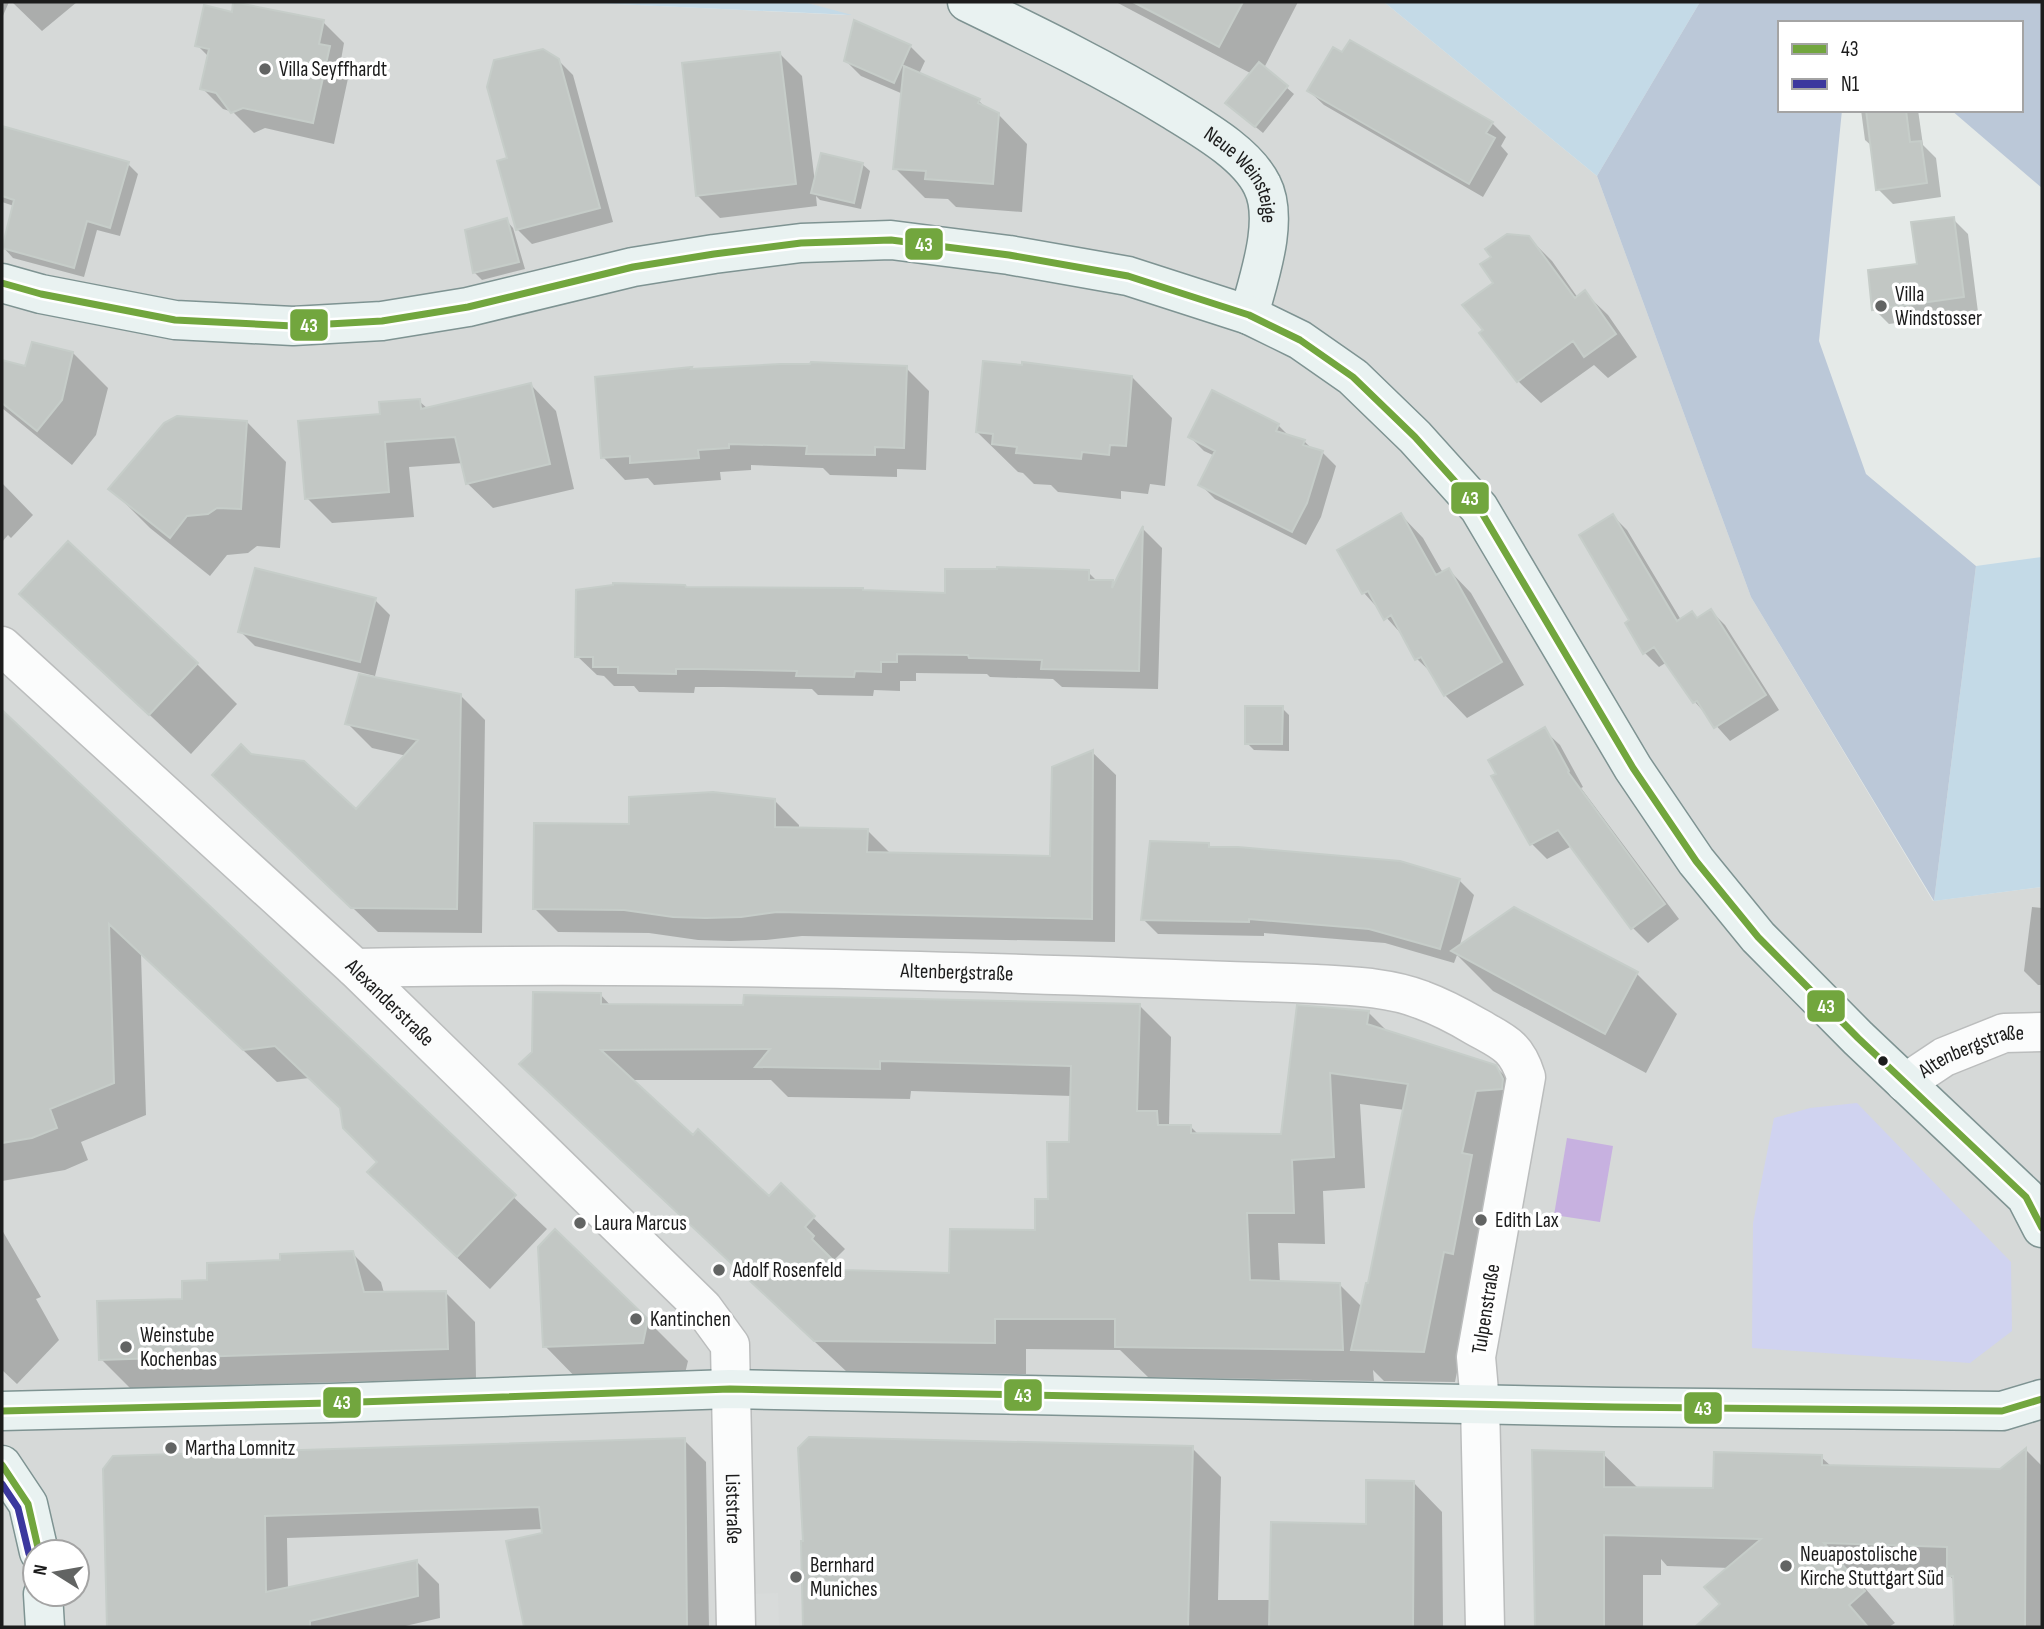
<svg xmlns="http://www.w3.org/2000/svg" width="2044" height="1629" font-family="'Sofia Sans Condensed',sans-serif">
<style>
.residential{fill:#d6d9d8;fill-rule:evenodd}
.grass{fill:#c4dae7}
.forest{fill:#bbc8d8}
.park{fill:#d0d3f0}
.pitch{fill:#c7b1e0}
.parking{fill:#d8dbda}
.shadow{fill:#0003;fill-rule:evenodd}
.building{fill:#c2c7c4;stroke:#c6cdc9;stroke-width:2;fill-rule:evenodd}
.lines{fill:none;stroke-linecap:round;stroke-linejoin:round}
.street-casing{stroke:#bbbdbd;stroke-width:41}
.secondary-casing{stroke:#7e9392;stroke-width:41}
.street{stroke:#fbfcfc;stroke-width:38}
.secondary{stroke:#e9f2f1;stroke-width:38}
.bus-1-casing{stroke:#fff;stroke-width:12}
.bus-2-casing{stroke:#fff;stroke-width:12}
.bus-1{stroke:#72a63e;stroke-width:7}
.bus-2{stroke:#3c389e;stroke-width:7}
.poi-dot{fill:#626463;stroke:#fff;stroke-width:2.5}
.bus-dot{fill:#1c1c1c;stroke:#fff;stroke-width:2.5}
.labels{text-anchor:middle;dominant-baseline:central;stroke-width:7;stroke-linejoin:round;paint-order:stroke}
.poi-label{font-size:21px;fill:#1c1c1c;stroke:#fff;text-anchor:start}
.street-label{font-size:21px;fill:#1c1c1c;stroke:#fff}
.line-badge{stroke:#fff;stroke-width:2.5}
.badge-label{font-size:19px;text-anchor:middle;font-weight:bold;fill:#fff}
</style>
<rect width="100%" height="100%" fill="#e5eae8"/>
<path class="residential" d="M 2,2 L 574,2 L 847,15 L 804,2 L 1384,2 L 1597,176 L 1751,597 L 1933,901 L 2042,887 L 2042,1627 L 2,1627 ZM 35,1552 L 77,1552 L 77,1594 L 35,1594 Z"/>
<path class="grass" d="M 574,2 L 804,2 L 852,15 Z
M 1384,2 L 1700,2 L 1597,176 Z
M 2042,557 L 2042,887 L 1934,901 L 1976,566 Z"/>
<path class="forest" d="M 1700,2 L 2042,2 L 2042,188 L 1951,110 L 2021,110 L 2021,23 L 1780,23 L 1780,110 L 1842,110 L 1819,341 L 1866,474 L 1976,566 L 1934,901 L 1751,597 L 1597,176 Z"/>
<path class="park" d="M 1857,1103 L 2011,1262 L 2012,1331 L 1970,1363 L 1752,1348 L 1753,1223 L 1774,1118 L 1810,1108 Z"/>
<path class="pitch" d="M 1567,1138 L 1613,1146 L 1600,1222 L 1554,1215 Z"/>
<path class="parking" d="M 778,1593 L 779,1627 L 752,1627 L 751,1594 Z"/>
<path class="shadow" d="M 2,2 L 9,2 L 2,18 Z
M 12,2 L 77,2 L 42,31 Z
M 235,2 L 323,22 L 344,43 L 341,60 L 350,69 L 334,144 L 265,128 L 254,133 L 233,112 L 223,109 L 202,88 L 209,57 L 197,45 L 233,14 Z
M 1116,2 L 1298,2 L 1264,68 L 1294,94 L 1263,133 L 1235,110 L 1252,74 Z
M 910,46 L 925,61 L 919,74 L 979,101 L 988,110 L 998,114 L 1027,144 L 1022,212 L 956,207 L 948,199 L 925,198 L 895,168 L 903,94 L 861,76 L 846,61 Z
M 780,54 L 802,76 L 815,183 L 862,164 L 870,171 L 861,209 L 820,200 L 816,196 L 817,206 L 720,218 L 697,195 Z
M 558,60 L 573,75 L 613,222 L 532,244 L 518,230 L 499,162 L 509,159 Z
M 1309,91 L 1492,123 L 1506,137 L 1501,146 L 1508,154 L 1483,197 L 1324,105 Z
M 1861,110 L 1918,110 L 1923,145 L 1936,158 L 1941,197 L 1893,204 L 1878,189 L 1873,147 L 1865,140 Z
M 2,128 L 128,164 L 138,174 L 120,236 L 97,230 L 84,277 L 13,258 L 3,247 L 14,206 L 2,202 Z
M 1953,219 L 1968,234 L 1978,312 L 1889,324 L 1874,309 L 1919,265 Z
M 506,220 L 513,228 L 525,269 L 482,280 L 474,272 Z
M 1528,237 L 1552,261 L 1578,298 L 1585,293 L 1608,315 L 1637,357 L 1608,378 L 1594,365 L 1541,403 L 1518,381 L 1486,331 L 1496,283 L 1493,257 Z
M 73,353 L 108,388 L 96,435 L 72,465 L 2,408 L 2,362 L 27,368 Z
M 906,368 L 929,391 L 926,470 L 897,469 L 897,477 L 830,475 L 823,468 L 751,465 L 751,470 L 720,472 L 721,480 L 654,485 L 648,478 L 625,480 L 603,457 L 691,369 L 693,371 Z
M 1132,377 L 1172,418 L 1165,486 L 1150,484 L 1148,494 L 1121,491 L 1121,499 L 1058,492 L 1051,485 L 1034,484 L 1023,473 L 1018,472 L 977,432 Z
M 531,385 L 556,411 L 574,489 L 493,508 L 467,483 L 463,463 L 409,467 L 414,517 L 332,523 L 307,498 L 382,416 L 419,401 L 428,409 Z
M 247,422 L 286,462 L 280,548 L 257,546 L 248,553 L 227,555 L 210,576 L 150,528 L 111,489 Z
M 1278,425 L 1290,437 L 1304,441 L 1312,449 L 1322,452 L 1336,466 L 1321,517 L 1306,545 L 1215,499 L 1201,485 L 1215,456 L 1204,451 L 1190,437 Z
M 2,483 L 33,515 L 11,538 L 8,535 L 2,542 Z
M 1401,515 L 1423,538 L 1443,573 L 1449,570 L 1471,593 L 1524,685 L 1467,718 L 1445,695 L 1434,675 L 1417,659 L 1406,639 L 1364,593 Z
M 1613,516 L 1627,530 L 1681,620 L 1692,613 L 1698,619 L 1711,611 L 1725,625 L 1779,710 L 1730,741 L 1695,702 L 1667,662 L 1659,667 L 1645,653 L 1631,620 Z
M 1143,529 L 1162,548 L 1158,689 L 1062,687 L 1053,679 L 990,677 L 987,674 L 916,673 L 916,681 L 900,681 L 900,691 L 874,690 L 873,696 L 818,695 L 812,689 L 723,687 L 695,687 L 694,693 L 639,692 L 634,686 L 614,686 L 604,676 L 597,675 L 577,656 L 865,592 L 947,594 L 1088,572 L 1098,582 L 1112,582 L 1115,585 Z
M 22,594 L 197,664 L 237,704 L 191,754 Z
M 375,600 L 390,615 L 375,676 L 255,646 L 240,631 Z
M 460,695 L 485,720 L 482,933 L 378,932 L 239,799 L 250,755 L 356,812 L 407,756 L 372,748 L 347,723 Z
M 1282,708 L 1289,715 L 1289,751 L 1254,750 L 1247,743 Z
M 2,712 L 547,1229 L 490,1289 L 402,1205 L 380,1162 L 341,1109 L 309,1078 L 277,1082 L 141,954 L 146,1115 L 81,1142 L 88,1160 L 65,1170 L 2,1181 Z
M 1544,730 L 1560,745 L 1583,787 L 1581,788 L 1679,919 L 1648,943 L 1633,928 L 1572,846 L 1547,859 L 1532,844 L 1494,777 Z
M 1092,752 L 1116,775 L 1115,942 L 802,936 L 766,940 L 731,941 L 698,940 L 649,933 L 558,932 L 534,908 L 630,826 L 775,801 L 799,825 L 799,829 L 867,830 L 891,854 L 1051,857 Z
M 1208,844 L 1212,848 L 1459,880 L 1474,895 L 1459,948 L 1637,974 L 1677,1014 L 1646,1073 L 1493,991 L 1457,955 L 1454,963 L 1385,943 L 1264,933 L 1264,936 L 1158,934 L 1143,919 Z
M 2032,907 L 2042,908 L 2042,985 L 2038,985 L 2024,971 Z
M 600,994 L 611,1006 L 1139,1005 L 1171,1037 L 1169,1125 L 1190,1126 L 1199,1135 L 1282,1135 L 1368,1012 L 1388,1032 L 1495,1066 L 1527,1098 L 1475,1283 L 1455,1382 L 1384,1381 L 1373,1370 L 1374,1381 L 1148,1377 L 1120,1350 L 1026,1349 L 1026,1374 L 847,1372 L 552,1095 ZM 631,1080 L 771,1080 L 788,1097 L 910,1099 L 911,1091 L 1072,1096 L 1071,1143 L 1036,1231 L 951,1275 L 842,1271 L 844,1268 L 835,1259 L 845,1249 L 781,1186 L 769,1199 L 693,1138 ZM 1360,1104 L 1405,1110 L 1370,1285 L 1362,1307 L 1339,1284 L 1280,1283 L 1278,1243 L 1325,1244 L 1323,1191 L 1365,1188 Z
M 2,1230 L 41,1297 L 36,1299 L 59,1340 L 17,1384 L 2,1370 Z
M 352,1253 L 381,1282 L 384,1293 L 445,1292 L 475,1322 L 476,1378 L 130,1388 L 101,1359 L 209,1281 L 282,1262 Z
M 647,1320 L 688,1361 L 683,1382 L 585,1387 L 545,1346 Z
M 684,1440 L 706,1462 L 709,1627 L 526,1627 L 508,1542 L 544,1535 L 543,1529 L 287,1538 L 288,1589 L 417,1562 L 439,1584 L 440,1618 L 401,1627 L 109,1627 L 105,1469 Z
M 1192,1448 L 1221,1477 L 1218,1600 L 1271,1600 L 1368,1526 L 1413,1482 L 1442,1512 L 1443,1627 L 804,1627 L 803,1543 Z
M 2026,1450 L 2042,1466 L 2042,1627 L 1952,1627 L 1956,1621 L 1955,1582 L 1950,1576 L 1852,1573 L 1895,1623 L 1889,1627 L 1715,1627 L 1707,1619 L 1723,1604 L 1730,1568 L 1667,1566 L 1661,1559 L 1661,1575 L 1643,1575 L 1643,1627 L 1536,1627 L 1534,1452 L 1603,1454 L 1639,1489 L 1715,1490 L 1821,1457 L 1832,1467 L 2001,1471 Z"/>
<path class="building" d="M 233,2 L 324,20 L 319,44 L 330,46 L 313,123 L 243,108 L 231,113 L 216,93 L 200,89 L 209,49 L 195,46 L 204,5 L 232,12 Z
M 1133,2 L 1243,2 L 1219,47 Z
M 854,20 L 911,45 L 894,83 L 844,61 Z
M 1350,40 L 1493,122 L 1486,133 L 1495,138 L 1469,184 L 1307,91 L 1333,47 L 1342,52 Z
M 543,49 L 559,59 L 600,208 L 516,230 L 497,161 L 507,158 L 487,87 L 494,60 Z
M 780,52 L 796,184 L 696,196 L 682,63 Z
M 1259,62 L 1288,86 L 1255,127 L 1225,103 Z
M 904,66 L 980,99 L 978,103 L 999,113 L 993,184 L 925,179 L 926,171 L 893,169 Z
M 1866,110 L 1906,110 L 1910,142 L 1921,141 L 1927,183 L 1876,190 Z
M 2,126 L 129,162 L 110,228 L 87,221 L 74,268 L 2,248 L 14,200 L 2,196 Z
M 821,153 L 863,163 L 854,203 L 811,193 Z
M 1954,217 L 1964,297 L 1872,310 L 1868,270 L 1917,264 L 1911,222 Z
M 507,218 L 519,262 L 473,273 L 465,230 Z
M 1507,234 L 1529,236 L 1575,298 L 1585,290 L 1616,334 L 1584,357 L 1573,341 L 1517,382 L 1479,333 L 1483,330 L 1462,305 L 1493,283 L 1480,264 L 1491,257 L 1485,249 Z
M 32,342 L 73,352 L 62,400 L 37,431 L 2,403 L 2,360 L 25,366 Z
M 983,361 L 1022,365 L 1022,362 L 1132,376 L 1126,446 L 1110,445 L 1109,455 L 1082,452 L 1081,459 L 1016,453 L 1017,447 L 992,444 L 993,434 L 976,432 Z
M 811,362 L 907,366 L 904,448 L 875,447 L 875,455 L 806,454 L 807,446 L 729,444 L 729,448 L 698,450 L 699,458 L 630,463 L 630,456 L 601,458 L 595,377 L 692,367 L 691,369 L 780,364 L 810,364 Z
M 531,383 L 550,464 L 466,484 L 455,437 L 385,442 L 389,492 L 305,499 L 298,421 L 380,414 L 379,402 L 420,399 L 421,409 Z
M 1212,390 L 1279,424 L 1276,431 L 1305,440 L 1303,445 L 1323,451 L 1307,503 L 1292,532 L 1198,485 L 1215,451 L 1188,437 Z
M 177,416 L 247,421 L 241,509 L 217,508 L 208,514 L 187,516 L 170,538 L 108,489 L 164,423 Z
M 1401,513 L 1436,575 L 1449,568 L 1502,662 L 1444,696 L 1421,657 L 1415,660 L 1391,615 L 1384,620 L 1368,591 L 1362,594 L 1337,550 Z
M 1613,514 L 1677,621 L 1692,611 L 1697,618 L 1711,609 L 1766,695 L 1714,728 L 1697,701 L 1693,703 L 1654,647 L 1643,654 L 1625,623 L 1629,620 L 1579,535 Z
M 1143,526 L 1139,671 L 1041,669 L 1042,660 L 969,658 L 968,655 L 897,654 L 897,662 L 881,662 L 881,672 L 855,671 L 854,677 L 796,676 L 797,671 L 703,669 L 676,669 L 676,674 L 618,673 L 618,667 L 593,667 L 593,657 L 575,657 L 576,590 L 613,585 L 613,583 L 685,585 L 686,587 L 863,588 L 863,590 L 945,593 L 945,569 L 997,569 L 997,567 L 1089,570 L 1089,580 L 1113,580 L 1112,588 Z
M 68,541 L 198,663 L 149,715 L 19,594 Z
M 255,568 L 376,598 L 360,662 L 238,632 Z
M 359,674 L 461,694 L 457,909 L 351,908 L 212,775 L 241,744 L 251,754 L 304,761 L 356,809 L 418,740 L 345,724 Z
M 1245,706 L 1283,706 L 1282,744 L 1245,744 Z
M 2,710 L 516,1195 L 457,1257 L 367,1172 L 377,1162 L 343,1128 L 340,1108 L 275,1046 L 243,1050 L 109,924 L 114,1083 L 50,1109 L 57,1128 L 32,1138 L 2,1143 Z
M 1545,727 L 1569,771 L 1568,772 L 1665,904 L 1631,929 L 1558,830 L 1530,845 L 1491,776 L 1496,774 L 1488,760 Z
M 1093,750 L 1092,919 L 777,912 L 741,917 L 706,918 L 673,917 L 624,910 L 533,909 L 534,823 L 629,824 L 629,797 L 713,792 L 775,799 L 775,827 L 868,829 L 867,852 L 1050,856 L 1052,767 Z
M 1150,841 L 1209,843 L 1209,847 L 1238,847 L 1400,861 L 1460,879 L 1440,949 L 1369,929 L 1249,919 L 1249,922 L 1141,920 Z
M 1514,907 L 1638,972 L 1605,1034 L 1451,951 Z
M 533,992 L 601,993 L 601,1004 L 743,1005 L 744,995 L 1140,1004 L 1137,1111 L 1157,1111 L 1158,1125 L 1191,1125 L 1191,1133 L 1281,1134 L 1297,1005 L 1369,1011 L 1367,1024 L 1496,1065 L 1503,1079 L 1502,1089 L 1476,1091 L 1462,1153 L 1472,1155 L 1453,1254 L 1444,1252 L 1424,1352 L 1351,1350 L 1366,1283 L 1368,1283 L 1408,1084 L 1330,1073 L 1334,1157 L 1292,1160 L 1294,1213 L 1247,1213 L 1250,1280 L 1340,1283 L 1343,1350 L 1115,1347 L 1115,1319 L 995,1319 L 995,1343 L 814,1341 L 519,1064 L 532,1052 ZM 770,1049 L 755,1067 L 880,1069 L 880,1061 L 1071,1066 L 1069,1142 L 1047,1142 L 1048,1199 L 1035,1199 L 1035,1230 L 950,1229 L 949,1273 L 843,1270 L 812,1239 L 814,1236 L 805,1227 L 815,1216 L 781,1183 L 769,1196 L 698,1129 L 693,1135 L 601,1050 Z
M 555,1229 L 648,1319 L 643,1343 L 543,1347 L 538,1247 Z
M 353,1251 L 364,1292 L 446,1291 L 448,1349 L 99,1360 L 97,1301 L 182,1299 L 182,1281 L 207,1280 L 207,1263 L 280,1260 L 280,1254 Z
M 809,1437 L 1193,1446 L 1188,1627 L 803,1627 L 801,1541 L 803,1541 L 798,1448 Z
M 685,1438 L 687,1627 L 524,1627 L 506,1541 L 542,1533 L 539,1507 L 265,1516 L 266,1592 L 417,1560 L 418,1596 L 310,1621 L 310,1627 L 107,1627 L 103,1469 L 113,1456 Z
M 2026,1448 L 2025,1627 L 1955,1627 L 1953,1576 L 1947,1576 L 1947,1547 L 1824,1543 L 1865,1591 L 1849,1605 L 1868,1627 L 1695,1627 L 1720,1604 L 1704,1587 L 1761,1539 L 1604,1535 L 1604,1627 L 1535,1627 L 1532,1450 L 1604,1452 L 1604,1487 L 1713,1488 L 1714,1452 L 1822,1455 L 1822,1465 L 2000,1469 Z
M 1366,1480 L 1414,1481 L 1413,1627 L 1269,1627 L 1271,1522 L 1366,1524 Z"/>
<g class="lines">
<defs>
<g id="street">
<path id="s1" d="M 2,646 L 355,968 L 703,1308 L 730,1345 L 736,1627"/>
<path id="s2" d="M 355,968 C 675,961 995,972 1316,984 C 1350,986 1389,987 1422,1000 C 1441,1007 1458,1016 1475,1026 C 1503,1042 1516,1045 1526,1077 L 1476,1357 L 1480,1403 L 1485,1627"/>
<path id="s3" d="M 1905,1083 L 1944,1057 L 2004,1033 L 2042,1032"/>
</g>
<g id="secondary">
<path id="s4" d="M 967,2 C 1037,36 1107,70 1174,111 C 1203,129 1247,154 1262,185 C 1280,220 1258,280 1249,315"/>
<path d="M 2,283 L 41,294 L 175,320 L 293,326 L 382,321 L 468,307 L 633,267 L 714,254 L 801,243 L 891,240 L 1009,255 L 1128,276 L 1249,315 L 1300,340 L 1353,377 L 1415,437 L 1479,508 L 1633,768 L 1696,861 L 1758,937 L 1858,1038 L 2026,1197 L 2042,1228"/>
<path d="M 2,1411 L 330,1403 L 730,1389 L 1614,1407 L 2002,1411 L 2042,1399"/>
<path d="M 2,1465 L 28,1504 L 39,1552"/>
<path d="M 43,1594 L 45,1627"/>
</g>
</defs>
<use href="#street" class="street-casing"/>
<use href="#secondary" class="secondary-casing"/>
<use href="#street" class="street"/>
<use href="#secondary" class="secondary"/>
<defs>
<path id="bus-1" d="M 2,283 L 41,294 L 175,320 L 293,326 L 382,321 L 468,307 L 633,267 L 714,254 L 801,243 L 891,240 L 1009,255 L 1128,276 L 1249,315 L 1300,340 L 1353,377 L 1415,437 L 1479,508 L 1633,768 L 1696,861 L 1758,937 L 1858,1038 L 2026,1197 L 2042,1228
M 2,1411 L 330,1403 L 730,1389 L 1614,1407 L 2002,1411 L 2042,1399
M 2,1465 L 28,1504 L 39,1552"/>
<path id="bus-2" d="M 2,1484 L 18,1508 L 29,1554"/>
</defs>
<use href="#bus-1" class="bus-1-casing"/>
<use href="#bus-2" class="bus-2-casing"/>
<use href="#bus-1" class="bus-1"/>
<use href="#bus-2" class="bus-2"/>
</g>
<g class="poi-dot">
<circle cx="265" cy="69" r="7"/>
<circle cx="1881" cy="306" r="7"/>
<circle cx="1481" cy="1220" r="7"/>
<circle cx="580" cy="1223" r="7"/>
<circle cx="719" cy="1270" r="7"/>
<circle cx="636" cy="1319" r="7"/>
<circle cx="126" cy="1347" r="7"/>
<circle cx="171" cy="1448" r="7"/>
<circle cx="1786" cy="1566" r="7"/>
<circle cx="796" cy="1577" r="7"/>
</g>
<circle class="bus-dot" cx="1883" cy="1061" r="6"/>
<g class="labels">
<g class="poi-label">
<text x="279" y="69">Villa Seyffhardt</text>
<text x="1895" y="294">Villa<tspan x="1895" dy="24">Windstosser</tspan></text>
<text x="1495" y="1220">Edith Lax</text>
<text x="594" y="1223">Laura Marcus</text>
<text x="733" y="1270">Adolf Rosenfeld</text>
<text x="650" y="1319">Kantinchen</text>
<text x="140" y="1335">Weinstube<tspan x="140" dy="24">Kochenbas</tspan></text>
<text x="185" y="1448">Martha Lomnitz</text>
<text x="1800" y="1554">Neuapostolische<tspan x="1800" dy="24">Kirche Stuttgart Süd</tspan></text>
<text x="810" y="1565">Bernhard<tspan x="810" dy="24">Muniches</tspan></text>
</g>
<g class="street-label">
<text stroke="none"><textPath href="#s4" startOffset="331">Neue Weinsteige</textPath></text>
<text stroke="none"><textPath href="#s2" startOffset="602">Altenbergstraße</textPath></text>
<text stroke="none"><textPath href="#s1" startOffset="527">Alexanderstraße</textPath></text>
<text stroke="none"><textPath href="#s3" startOffset="75">Altenbergstraße</textPath></text>
<text transform="translate(1486 1309) rotate(-81)">Tulpenstraße</text>
<text stroke="none"><textPath href="#s1" startOffset="1174">Liststraße</textPath></text>
</g>
</g>
<g class="line-badge">
<rect x="904" y="227" width="40" height="34" rx="7" fill="#72a63e"/>
<rect x="289" y="308" width="40" height="34" rx="7" fill="#72a63e"/>
<rect x="1450" y="481" width="40" height="34" rx="7" fill="#72a63e"/>
<rect x="1806" y="989" width="40" height="34" rx="7" fill="#72a63e"/>
<rect x="1003" y="1378" width="40" height="34" rx="7" fill="#72a63e"/>
<rect x="322" y="1386" width="40" height="33" rx="7" fill="#72a63e"/>
<rect x="1683" y="1391" width="40" height="34" rx="7" fill="#72a63e"/>
</g>
<g class="badge-label">
<text x="924" y="251">43</text>
<text x="309" y="332">43</text>
<text x="1470" y="505">43</text>
<text x="1826" y="1013">43</text>
<text x="1023" y="1402">43</text>
<text x="342" y="1409">43</text>
<text x="1703" y="1415">43</text>
</g>
<rect width="2044" height="1629" fill="none" stroke="#1c1c1c" stroke-width="7"/>
<rect x="1778" y="21" width="245" height="91" fill="#ffffff" stroke="#a4a4a4" stroke-width="2"/>
<rect x="1792" y="44" width="35" height="10" fill="#72a63e" stroke="#a4a4a4" stroke-width="2"/>
<text x="1841" y="56" font-size="21" fill="#1c1c1c">43</text>
<rect x="1792" y="79" width="35" height="10" fill="#3c389e" stroke="#a4a4a4" stroke-width="2"/>
<text x="1841" y="91" font-size="21" fill="#1c1c1c">N1</text>
<g transform="translate(56 1573) rotate(281)"><circle r="33" fill="#ffffff" stroke="#a4a4a4" stroke-width="2"/>
<path d="M0-5L12 26L0 18L-12 26Z" fill="#626463"/>
<text y="-10" font-size="19" font-weight="bold" text-anchor="middle" fill="#1c1c1c">N</text>
</g>
</svg>
